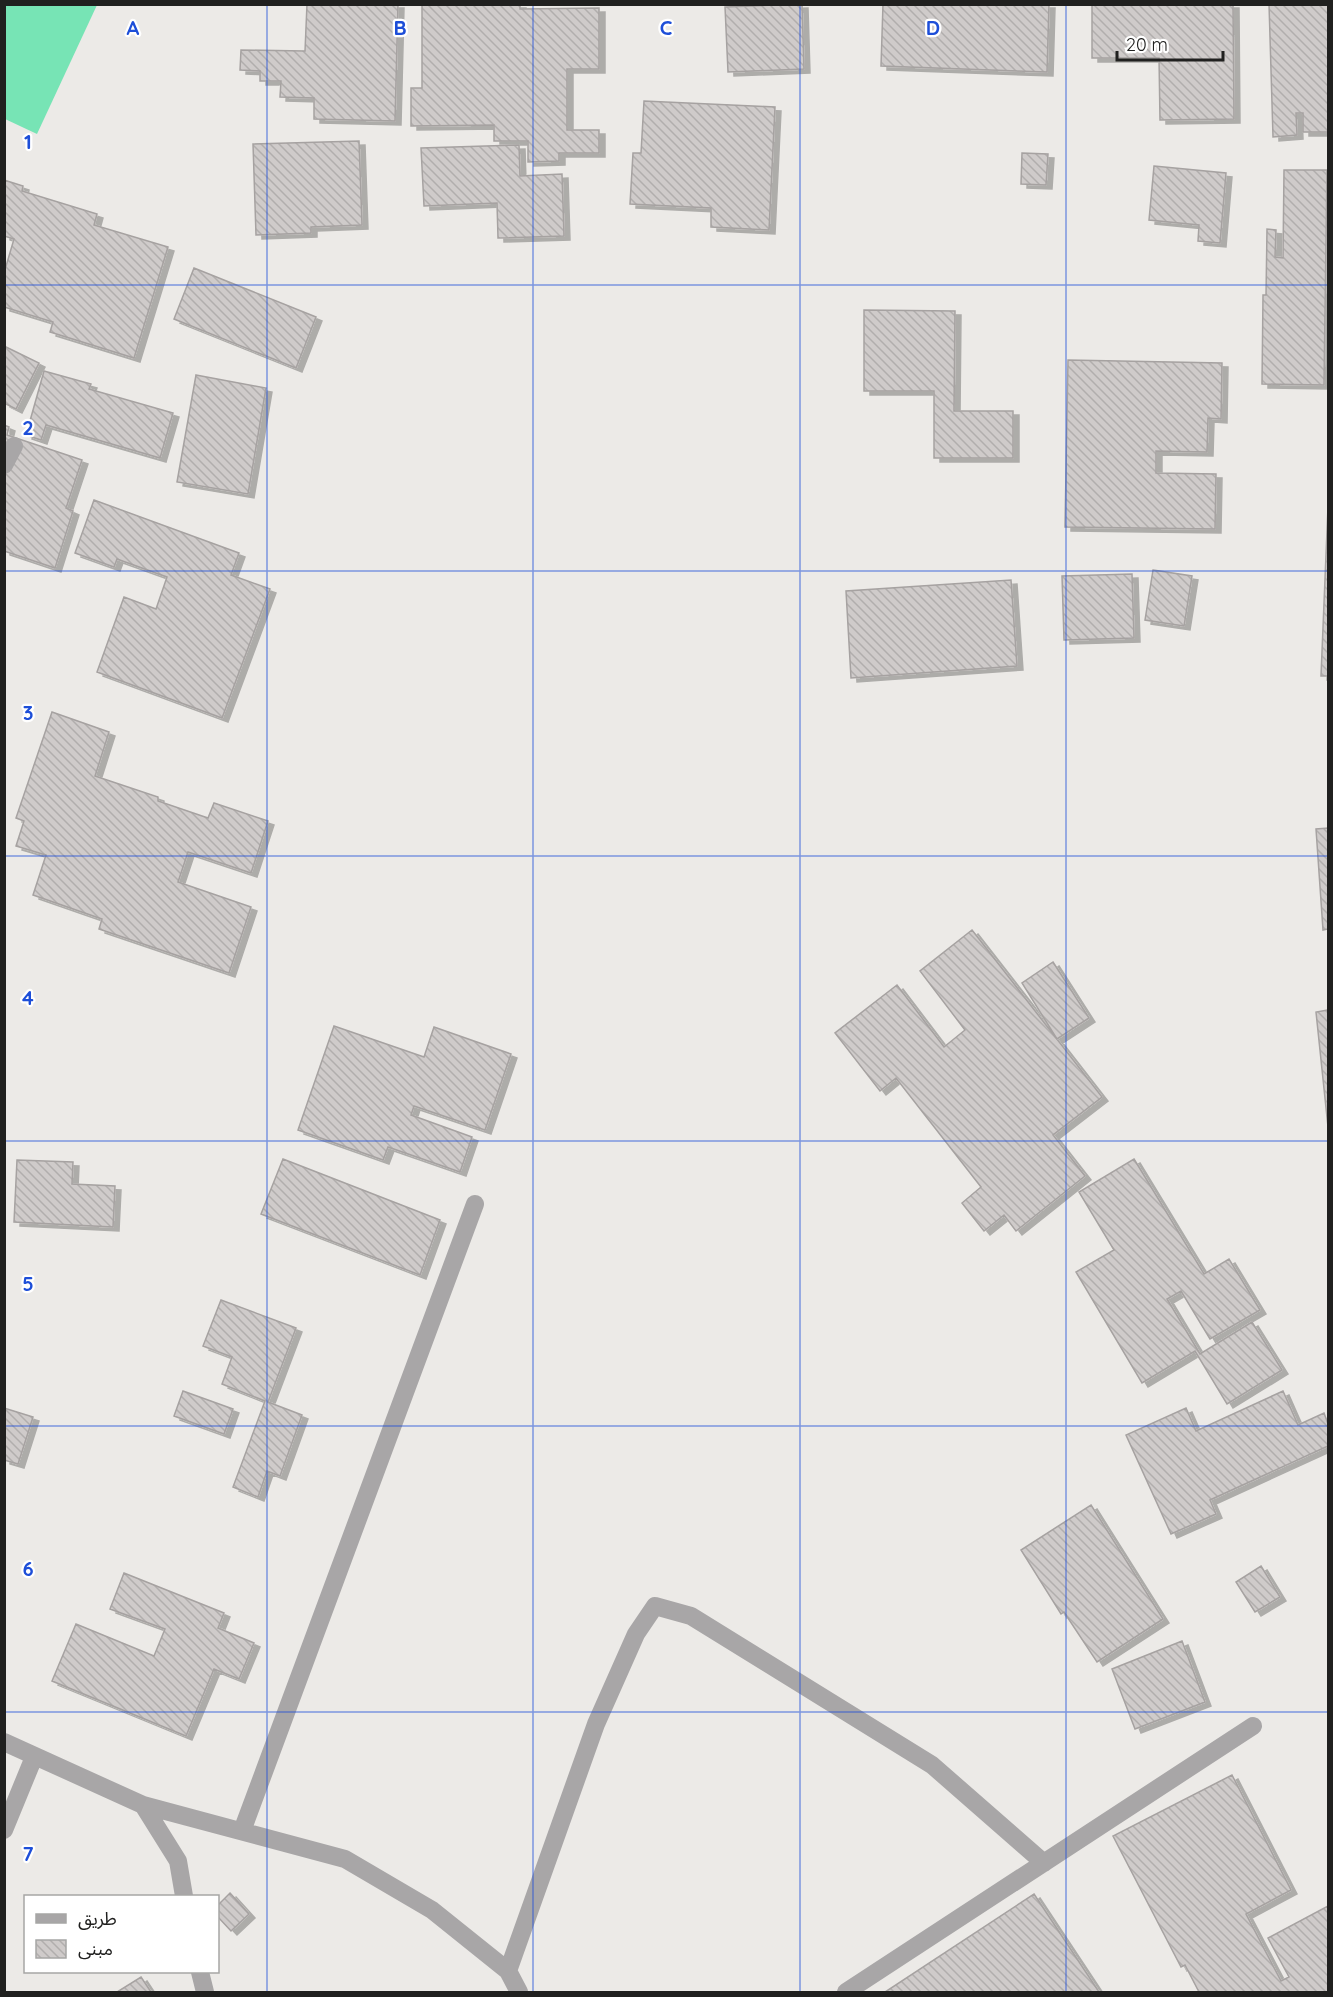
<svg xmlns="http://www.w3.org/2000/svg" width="1333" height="1997" font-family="Quicksand,'Noto Sans Arabic',sans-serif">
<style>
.garden{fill:#77e4b5}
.building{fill:url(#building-back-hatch);stroke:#a6a2a1;stroke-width:1.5;filter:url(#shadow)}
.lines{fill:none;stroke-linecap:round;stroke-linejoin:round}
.minor{stroke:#a8a6a7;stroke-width:18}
.grid{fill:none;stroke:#1d4ed8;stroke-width:1.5;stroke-opacity:0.55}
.grid-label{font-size:20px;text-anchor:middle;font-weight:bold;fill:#1d4ed8;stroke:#fff;stroke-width:4.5;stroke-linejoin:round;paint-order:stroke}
</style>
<defs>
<pattern id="building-back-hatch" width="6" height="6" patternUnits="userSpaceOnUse" patternTransform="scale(1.5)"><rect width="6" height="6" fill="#cfcbca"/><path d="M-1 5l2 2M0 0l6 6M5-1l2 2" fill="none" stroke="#b1aead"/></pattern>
<filter id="shadow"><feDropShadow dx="6" dy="4" stdDeviation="0" flood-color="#0004"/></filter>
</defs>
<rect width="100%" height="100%" fill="#eceae7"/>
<path class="garden" d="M 5,4 L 97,5 L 37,134 L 5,119 Z"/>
<path class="building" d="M 307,4 L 398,4 L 395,121 L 314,119 L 314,98 L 280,97 L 281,81 L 260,81 L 260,71 L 240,70 L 241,50 L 305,51 Z
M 422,4 L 520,4 L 520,9 L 599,8 L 599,69 L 567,69 L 567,130 L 599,130 L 599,153 L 559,153 L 559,161 L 528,162 L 528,141 L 494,141 L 494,125 L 411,126 L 411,88 L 422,88 Z
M 802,4 L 804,69 L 728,72 L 725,7 Z
M 883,4 L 1049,4 L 1047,72 L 881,66 Z
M 1092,4 L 1233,4 L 1234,119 L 1160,120 L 1159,58 L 1092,58 Z
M 1269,4 L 1328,4 L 1328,132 L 1303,132 L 1303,113 L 1296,113 L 1297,135 L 1273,137 Z
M 644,101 L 775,107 L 769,230 L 711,227 L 711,208 L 630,204 L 633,153 L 641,153 Z
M 359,141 L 362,225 L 311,227 L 311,233 L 256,235 L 253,144 Z
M 519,145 L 520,176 L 562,174 L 564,236 L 498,238 L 497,203 L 424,206 L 421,148 Z
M 1022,153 L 1048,154 L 1046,185 L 1021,184 Z
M 1154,166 L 1226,173 L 1220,243 L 1198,241 L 1199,225 L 1149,220 Z
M 1284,170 L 1327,170 L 1324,385 L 1262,384 L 1263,295 L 1266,295 L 1267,229 L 1276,230 L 1275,257 L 1283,258 Z
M 4,180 L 23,186 L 22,191 L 97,214 L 94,225 L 168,247 L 134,358 L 50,332 L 53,322 L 4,307 L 4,273 L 14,239 L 4,236 Z
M 194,268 L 316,317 L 296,368 L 174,319 Z
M 864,310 L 955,311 L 954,411 L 1013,411 L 1013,458 L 934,458 L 934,391 L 864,391 Z
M 4,346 L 39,363 L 16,409 L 4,403 Z
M 1068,360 L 1222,363 L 1221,419 L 1208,418 L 1207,452 L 1156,451 L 1156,473 L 1216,474 L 1215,529 L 1065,527 Z
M 44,371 L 91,384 L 89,389 L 173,413 L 160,458 L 46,425 L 41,440 L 26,435 Z
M 196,375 L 266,388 L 248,494 L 177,482 Z
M 4,425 L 9,427 L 7,435 L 82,460 L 66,508 L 73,511 L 55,568 L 4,551 Z
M 94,500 L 239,553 L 231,575 L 270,589 L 222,718 L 97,672 L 124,597 L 156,609 L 167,577 L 117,559 L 114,567 L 75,553 Z
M 1328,506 L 1328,676 L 1321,676 Z
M 1153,570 L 1192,576 L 1184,626 L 1145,620 Z
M 1132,574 L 1134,638 L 1064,640 L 1062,576 Z
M 1011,580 L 1017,666 L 851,678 L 846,591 Z
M 52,712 L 109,732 L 95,776 L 158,797 L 158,801 L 208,818 L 214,803 L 268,821 L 251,873 L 188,852 L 178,882 L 251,907 L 229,973 L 99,929 L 102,919 L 33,895 L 46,855 L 16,846 L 24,821 L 16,818 Z
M 1328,828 L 1328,929 L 1323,930 L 1316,829 Z
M 972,930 L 1102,1097 L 1053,1135 L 1085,1176 L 1016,1231 L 1004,1215 L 984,1231 L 962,1203 L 981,1187 L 896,1078 L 880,1091 L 835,1033 L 897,985 L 944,1047 L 965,1030 L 920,971 Z
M 1053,962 L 1089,1018 L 1057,1039 L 1022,983 Z
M 1328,1010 L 1328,1127 L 1316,1012 Z
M 334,1026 L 424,1057 L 434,1027 L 511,1054 L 485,1130 L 414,1106 L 411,1115 L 472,1137 L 460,1172 L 388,1147 L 383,1160 L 298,1130 Z
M 283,1159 L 440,1220 L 420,1275 L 261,1214 Z
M 1134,1159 L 1204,1274 L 1229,1259 L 1260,1310 L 1210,1339 L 1181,1291 L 1167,1299 L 1200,1354 L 1252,1322 L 1282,1370 L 1227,1404 L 1195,1351 L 1142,1383 L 1076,1272 L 1114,1250 L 1079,1192 Z
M 17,1160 L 73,1162 L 72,1184 L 115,1186 L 113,1227 L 14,1222 Z
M 221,1300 L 296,1328 L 268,1402 L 302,1415 L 280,1476 L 267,1471 L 258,1497 L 233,1487 L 265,1401 L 222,1384 L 232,1357 L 203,1346 Z
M 183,1391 L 233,1409 L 224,1434 L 174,1416 Z
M 1283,1391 L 1298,1425 L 1324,1413 L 1328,1424 L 1328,1446 L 1210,1500 L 1216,1514 L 1171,1534 L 1126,1435 L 1186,1408 L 1196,1431 Z
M 4,1408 L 33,1417 L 18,1464 L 4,1460 Z
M 1091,1505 L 1163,1619 L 1097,1662 L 1064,1612 L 1061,1614 L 1021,1550 Z
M 1261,1566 L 1280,1597 L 1255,1612 L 1236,1582 Z
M 124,1573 L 224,1613 L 218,1628 L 254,1643 L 239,1679 L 214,1669 L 186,1736 L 52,1681 L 76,1624 L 154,1656 L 165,1629 L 110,1609 Z
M 1182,1641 L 1205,1702 L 1135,1729 L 1112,1669 Z
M 1232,1775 L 1291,1890 L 1246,1914 L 1281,1981 L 1289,1977 L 1268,1938 L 1328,1906 L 1328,1992 L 1199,1992 L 1185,1965 L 1181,1967 L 1113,1836 Z
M 230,1893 L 249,1914 L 231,1931 L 218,1917 L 218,1905 Z
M 1034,1894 L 1099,1992 L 885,1992 Z
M 141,1977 L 151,1992 L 117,1992 Z"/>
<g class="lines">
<path class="minor" d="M 4,465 L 14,446
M 4,1742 L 143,1805 L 178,1861 L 184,1896
M 143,1805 L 345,1859 L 432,1910 L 508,1971 L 519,1992
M 4,1830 L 34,1757
M 242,1831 L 475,1204
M 508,1971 L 596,1724 L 636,1634 L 655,1606 L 691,1616 L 932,1765 L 1044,1863
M 200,1972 L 205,1992
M 846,1992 L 1253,1726"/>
</g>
<path class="grid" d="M 267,4 L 267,1992M 533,4 L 533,1992M 800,4 L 800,1992M 1066,4 L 1066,1992M 4,285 L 1328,285M 4,571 L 1328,571M 4,856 L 1328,856M 4,1141 L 1328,1141M 4,1426 L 1328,1426M 4,1712 L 1328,1712"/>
<g class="grid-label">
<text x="133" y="35">A</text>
<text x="400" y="35">B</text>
<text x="666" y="35">C</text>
<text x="933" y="35">D</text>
<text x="28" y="149">1</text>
<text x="28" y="435">2</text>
<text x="28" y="720">3</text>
<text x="28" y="1005">4</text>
<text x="28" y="1291">5</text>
<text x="28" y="1576">6</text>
<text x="28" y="1861">7</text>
</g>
<rect width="1333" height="1997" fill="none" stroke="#20201f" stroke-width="12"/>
<rect x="24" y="1895" width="195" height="78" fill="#ffffff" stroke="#a6a6a5" stroke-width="1.5"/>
<rect x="36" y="1914" width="30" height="9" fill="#a8a6a7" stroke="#a6a6a5" stroke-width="1.5"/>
<text x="78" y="1925" font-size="18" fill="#20201f">طريق</text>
<rect x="36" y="1940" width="30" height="18" fill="url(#building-back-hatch)" stroke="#a6a6a5" stroke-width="1.5"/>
<text x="78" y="1955" font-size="18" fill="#20201f">مبنى</text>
<path d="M1117 51v9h106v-9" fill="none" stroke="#20201f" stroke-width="3"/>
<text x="1126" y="51" font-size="18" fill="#20201f" stroke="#ffffff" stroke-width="4.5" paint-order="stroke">20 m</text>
</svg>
